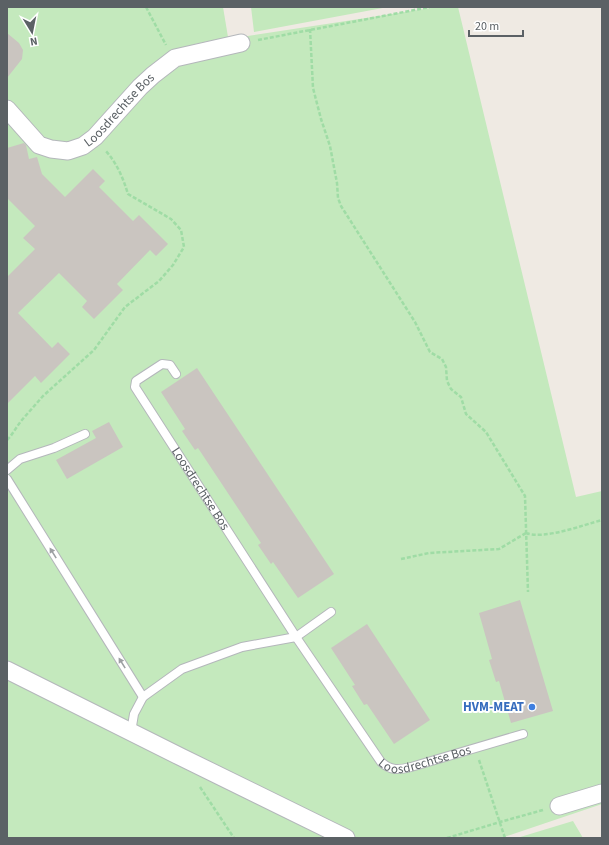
<svg xmlns="http://www.w3.org/2000/svg" width="609" height="845" font-family="'Source Sans 3',sans-serif">
<style>
.green{fill:#c4e9bd}
.building{fill:#cac5c0}
.lines{fill:none;stroke-linecap:round;stroke-linejoin:round}
.lane-casing{stroke:#b4b7bb;stroke-width:10}
.street-casing{stroke:#b4b7bb;stroke-width:19}
.path{stroke:#9fdca5;stroke-width:2.5;stroke-dasharray:4 2;stroke-linecap:butt}
.lane{stroke:#fff;stroke-width:8}
.street{stroke:#fff;stroke-width:17}
.oneway{fill:#9da0a3}
.shop-dot{fill:#3f7fe0;stroke:#fff;stroke-width:1.5}
.labels{text-anchor:middle;dominant-baseline:central;stroke-width:4;stroke-linejoin:round;paint-order:stroke}
.street-label{font-size:13px;fill:#5b6165;stroke:#fff}
.shop-label{font-size:13px;font-weight:bold;fill:#366cbe;stroke:#fff;text-anchor:end}
</style>
<rect width="100%" height="100%" fill="#efeae3"/>
<path class="green" d="M 7,7 L 223,7 L 228,37 L 195,44 L 438,7 L 458,7 L 576,497 L 602,491 L 602,804 L 501,838 L 7,838 Z
M 251,7 L 388,7 L 254,32 Z
M 573,821 L 583,838 L 517,838 Z"/>
<path class="building" d="M 7,33 L 19,43 L 23,50 L 22,59 L 7,78 Z
M 24,143 L 26,145 L 29,159 L 37,157 L 42,174 L 65,197 L 93,169 L 105,181 L 99,187 L 133,221 L 139,215 L 168,244 L 156,256 L 150,250 L 117,284 L 123,290 L 94,319 L 82,307 L 87,301 L 59,273 L 18,313 L 52,348 L 58,342 L 70,354 L 41,383 L 35,376 L 7,404 L 7,277 L 35,249 L 23,238 L 35,226 L 7,198 L 7,148 Z
M 197,368 L 334,574 L 298,598 L 273,562 L 271,564 L 258,545 L 261,543 L 198,448 L 195,450 L 182,431 L 185,429 L 161,392 Z
M 109,422 L 123,447 L 67,479 L 56,460 L 96,438 L 92,431 Z
M 520,600 L 553,711 L 511,723 L 499,681 L 496,682 L 489,660 L 492,659 L 479,613 Z
M 367,624 L 430,720 L 394,744 L 367,704 L 364,705 L 352,686 L 355,685 L 331,648 Z"/>
<g class="lines">
<defs>
<g id="lane">
<path id="s1" d="M 176,374 L 170,365 L 162,364 L 136,381 L 135,387 L 296,637 L 381,762 C 391,771 399,770 411,767 L 523,734"/>
<path d="M 7,470 L 20,459 L 54,448 L 85,434"/>
<path d="M 7,479 L 143,697"/>
<path d="M 131,732 L 134,714 L 143,697 L 182,669 L 242,647 L 296,637 L 331,612"/>
</g>
<g id="street">
<path id="s2" d="M 7,109 L 39,145 L 51,149 L 68,151 L 83,146 L 95,137 L 140,87 L 153,75 L 175,58 L 241,43"/>
<path d="M 7,670 L 181,757 L 346,838"/>
<path d="M 559,806 L 602,793"/>
</g>
</defs>
<use href="#lane" class="lane-casing"/>
<use href="#street" class="street-casing"/>
<path class="path" d="M 146,7 L 166,45
M 310,29 L 313,88 L 321,119 L 330,146 L 337,183 L 338,198 L 341,206 L 415,322 L 430,352 L 442,359 L 446,367 L 447,381 L 451,389 L 461,397 L 466,414 L 486,432 L 525,496 L 528,592
M 258,40 L 430,7
M 7,440 L 10,437 L 21,421 L 43,396 L 94,350 L 125,307 L 159,281 L 173,265 L 184,247 L 181,230 L 171,219 L 128,194 C 123,178 117,163 105,150
M 526,533 C 544,540 583,525 602,520
M 401,559 L 429,553 L 499,549 L 526,533
M 479,760 L 505,838
M 200,787 L 234,838
M 447,838 L 500,822 L 543,810"/>
<use href="#lane" class="lane"/>
<use href="#street" class="street"/>
</g>
<defs><path id="oneway-solid" d="M-6-.8H1V-3.2L6.5 0L1 3.2V.8H-6Z"/></defs>
<g class="oneway">
<use href="#oneway-solid" transform="translate(53 553) rotate(-122)"/>
<use href="#oneway-solid" transform="translate(122 663) rotate(-122)"/>
</g>
<circle class="shop-dot" cx="532" cy="707" r="4"/>
<g class="labels">
<g class="street-label">
<text stroke="none"><textPath href="#s2" startOffset="145">Loosdrechtse Bos</textPath></text>
<text stroke="none"><textPath href="#s1" startOffset="177">Loosdrechtse Bos</textPath></text>
<text stroke="none"><textPath href="#s1" startOffset="551">Loosdrechtse Bos</textPath></text>
</g>
<g class="shop-label">
<text x="524" y="707">HVM-MEAT</text>
</g>
</g>
<rect width="609" height="845" fill="none" stroke="#5b6165" stroke-width="16"/>
<g transform="translate(32 32) rotate(170)" stroke="#ffffff" stroke-width="3" paint-order="stroke">
<path d="M0-3L7 15L0 10L-7 15Z" fill="#5b6165"/>
<text y="-6" font-size="11" font-weight="bold" text-anchor="middle" fill="#5b6165">N</text>
</g>
<path d="M469 30v6h54v-6" fill="none" stroke="#5b6165" stroke-width="2"/>
<text x="475" y="30" font-size="12" fill="#5b6165" stroke="#ffffff" stroke-width="3" paint-order="stroke">20 m</text>
</svg>
